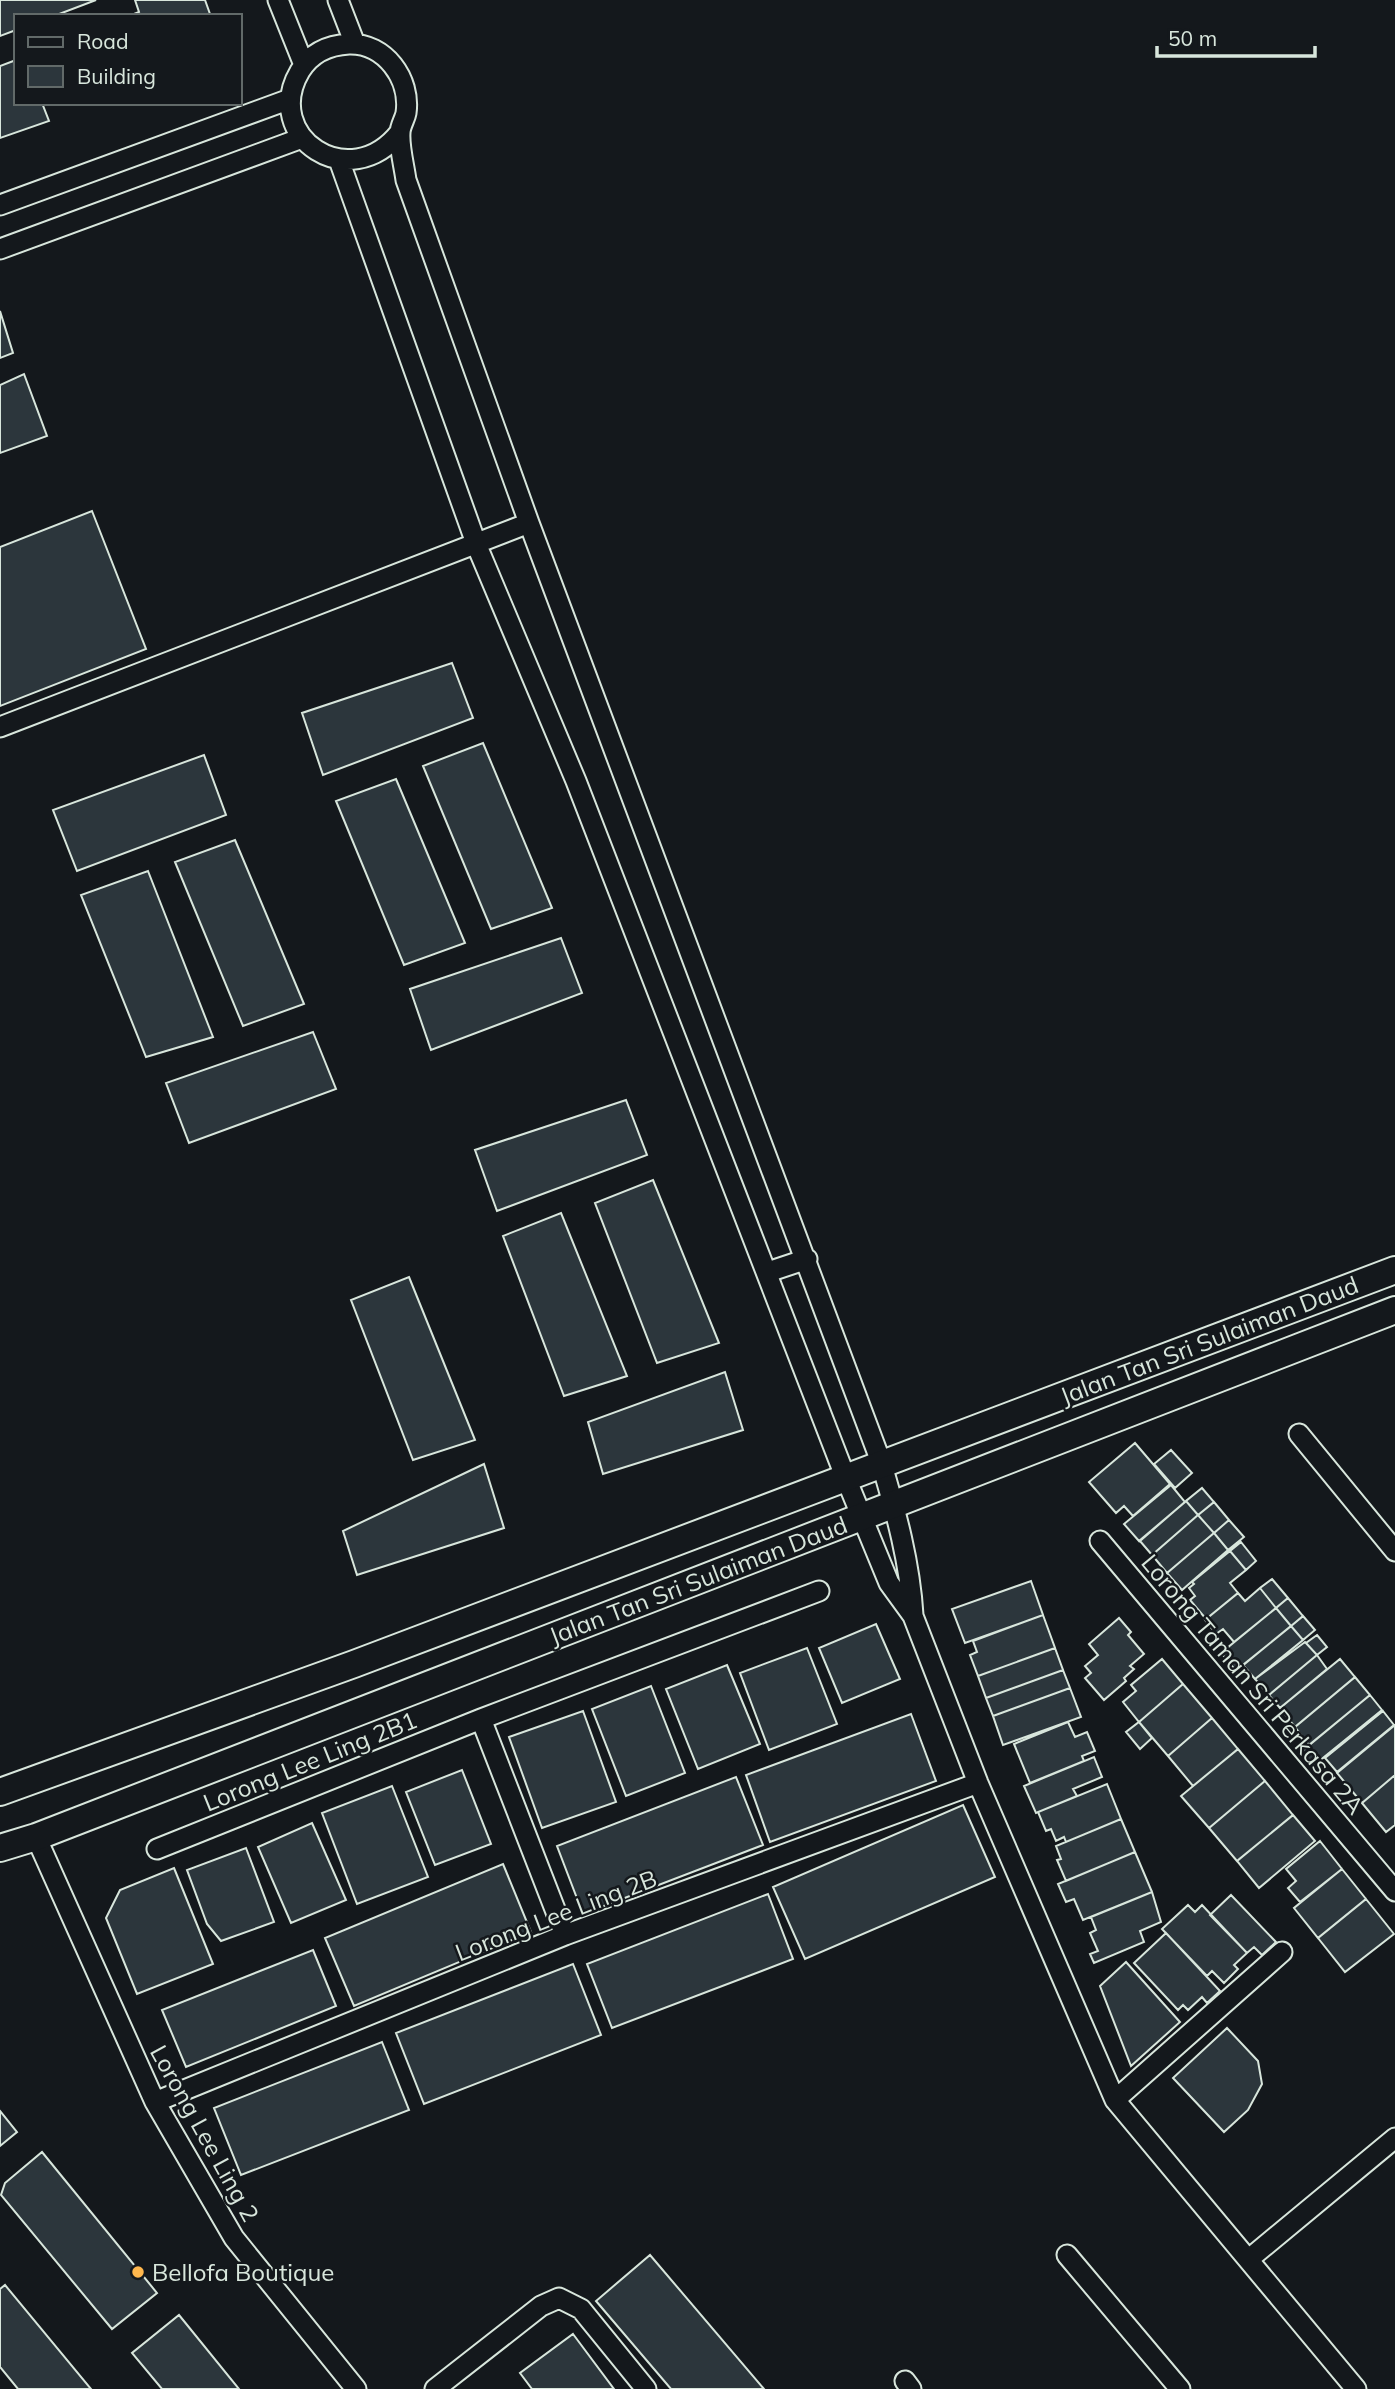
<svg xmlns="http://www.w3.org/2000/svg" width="1395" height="2389" font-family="Mulish,sans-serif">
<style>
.building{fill:#2c363c;stroke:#d8e6dc;stroke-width:2}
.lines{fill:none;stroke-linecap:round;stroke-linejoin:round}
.street-casing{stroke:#d8e6dc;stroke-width:23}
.secondary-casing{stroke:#d8e6dc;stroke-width:30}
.street{stroke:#14181c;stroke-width:19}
.secondary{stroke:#14181c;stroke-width:26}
.poi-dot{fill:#ffb74d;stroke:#14181c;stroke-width:2.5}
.labels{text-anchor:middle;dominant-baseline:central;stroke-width:5;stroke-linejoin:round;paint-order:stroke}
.street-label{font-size:24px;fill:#d8e6dc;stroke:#14181c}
.poi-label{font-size:24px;fill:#d8e6dc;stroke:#14181c;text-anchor:start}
</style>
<rect width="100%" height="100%" fill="#14181c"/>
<path class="building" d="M 0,0 L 96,0 L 54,16 L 16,16 L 16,30 L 0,36 Z
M 135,0 L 205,0 L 210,14 L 129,16 L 139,12 Z
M 16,60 L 16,103 L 42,103 L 49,121 L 0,138 L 0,66 Z
M 0,311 L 13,353 L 0,358 Z
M 24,374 L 47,436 L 0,453 L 0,385 Z
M 92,511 L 146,649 L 0,706 L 0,547 Z
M 452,663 L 473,718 L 323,775 L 302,713 Z
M 483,743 L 552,908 L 491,929 L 423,766 Z
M 204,755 L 226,815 L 77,871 L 53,810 Z
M 396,779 L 465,943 L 404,965 L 336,801 Z
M 235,840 L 304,1004 L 243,1026 L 175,862 Z
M 148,871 L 213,1037 L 146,1057 L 81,895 Z
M 561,938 L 582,993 L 431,1050 L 410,989 Z
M 313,1032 L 336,1089 L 189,1143 L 166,1083 Z
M 626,1100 L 647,1155 L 497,1211 L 475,1150 Z
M 653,1180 L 719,1343 L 657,1363 L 595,1203 Z
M 561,1213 L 627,1376 L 564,1396 L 503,1236 Z
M 409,1277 L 475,1440 L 413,1460 L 351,1300 Z
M 725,1372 L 743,1430 L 603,1474 L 588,1422 Z
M 1135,1443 L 1170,1484 L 1133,1516 L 1124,1506 L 1116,1513 L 1089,1482 Z
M 1171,1450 L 1192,1473 L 1175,1488 L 1154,1464 Z
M 484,1464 L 504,1528 L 357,1575 L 343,1531 Z
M 1171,1485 L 1185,1502 L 1139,1541 L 1124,1524 Z
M 1202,1488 L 1214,1502 L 1198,1515 L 1186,1501 Z
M 1186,1501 L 1198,1515 L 1152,1555 L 1140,1541 Z
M 1214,1502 L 1229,1520 L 1214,1533 L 1198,1515 Z
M 1198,1515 L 1214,1533 L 1167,1573 L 1152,1555 Z
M 1229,1520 L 1244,1537 L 1228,1550 L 1214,1533 Z
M 1214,1533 L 1228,1550 L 1182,1590 L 1167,1573 Z
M 1241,1542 L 1256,1561 L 1246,1570 L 1230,1551 Z
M 1230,1551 L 1246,1570 L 1230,1583 L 1238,1593 L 1206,1619 L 1190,1600 L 1195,1596 L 1189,1588 L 1194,1584 L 1192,1582 Z
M 1272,1579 L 1288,1598 L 1276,1608 L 1260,1588 Z
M 1031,1581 L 1043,1615 L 965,1643 L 952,1609 Z
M 1260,1588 L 1276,1608 L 1234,1642 L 1223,1629 L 1216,1634 L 1205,1620 L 1238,1593 L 1245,1601 Z
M 1288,1598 L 1303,1616 L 1291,1626 L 1276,1608 Z
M 1276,1608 L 1291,1626 L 1236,1671 L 1221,1653 Z
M 1043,1615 L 1055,1648 L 978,1676 L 970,1655 L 977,1652 L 973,1641 Z
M 1303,1616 L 1315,1630 L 1303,1640 L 1291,1626 Z
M 1119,1618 L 1131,1632 L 1128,1635 L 1144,1654 L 1130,1666 L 1134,1669 L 1124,1678 L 1126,1681 L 1104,1700 L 1085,1678 L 1091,1673 L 1085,1666 L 1098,1655 L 1089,1644 Z
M 876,1624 L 900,1679 L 842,1703 L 819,1648 Z
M 1291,1626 L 1303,1640 L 1255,1679 L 1243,1665 Z
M 1317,1635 L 1327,1647 L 1317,1655 L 1306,1643 Z
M 1305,1642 L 1317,1655 L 1269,1695 L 1255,1679 Z
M 807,1648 L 837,1724 L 769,1750 L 740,1673 Z
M 1055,1648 L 1063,1670 L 986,1698 L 978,1676 Z
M 1317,1655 L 1327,1669 L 1280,1708 L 1269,1695 Z
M 1162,1659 L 1183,1684 L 1139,1722 L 1123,1702 L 1136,1691 L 1131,1685 Z
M 1340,1659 L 1355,1677 L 1295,1727 L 1280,1708 Z
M 727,1665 L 760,1744 L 698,1769 L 666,1689 Z
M 1063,1670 L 1070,1688 L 993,1716 L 986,1698 Z
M 1355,1677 L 1370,1695 L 1309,1745 L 1295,1727 Z
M 1183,1684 L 1212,1718 L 1168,1756 L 1139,1722 Z
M 651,1686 L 685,1773 L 626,1796 L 592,1709 Z
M 1070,1688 L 1081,1717 L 1003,1745 L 993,1716 Z
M 1370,1695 L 1382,1710 L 1313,1766 L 1301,1752 Z
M 583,1711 L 616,1802 L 542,1828 L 509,1737 Z
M 1383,1711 L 1394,1725 L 1337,1772 L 1325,1758 Z
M 911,1714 L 936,1781 L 770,1842 L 746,1775 Z
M 1212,1718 L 1238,1749 L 1193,1786 L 1168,1756 Z
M 1068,1722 L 1075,1737 L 1087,1732 L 1095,1751 L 1082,1756 L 1084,1761 L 1030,1783 L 1014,1744 Z
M 1139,1722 L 1152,1738 L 1140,1749 L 1126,1732 Z
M 1395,1725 L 1395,1775 L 1362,1803 L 1337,1773 Z
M 1238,1749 L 1265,1781 L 1209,1828 L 1181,1796 Z
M 1094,1757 L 1102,1777 L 1073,1789 L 1077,1796 L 1036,1813 L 1024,1786 Z
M 462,1770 L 491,1844 L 435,1865 L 406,1792 Z
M 1395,1775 L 1395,1825 L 1386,1832 L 1362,1803 Z
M 736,1777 L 763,1845 L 583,1914 L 557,1846 Z
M 1265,1781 L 1293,1815 L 1237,1861 L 1209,1828 Z
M 1107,1784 L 1121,1819 L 1066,1842 L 1064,1837 L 1056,1841 L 1051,1829 L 1046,1831 L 1038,1812 Z
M 392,1786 L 428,1877 L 357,1904 L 322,1813 Z
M 963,1805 L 995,1877 L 805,1959 L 773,1887 Z
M 1293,1815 L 1315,1841 L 1259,1888 L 1237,1861 Z
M 1121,1819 L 1135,1852 L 1066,1881 L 1057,1860 L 1061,1859 L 1056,1846 Z
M 312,1823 L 346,1900 L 291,1923 L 258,1847 Z
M 1320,1841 L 1342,1869 L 1300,1902 L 1288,1888 L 1296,1881 L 1286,1869 Z
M 246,1848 L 274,1922 L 221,1941 L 207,1924 L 187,1870 Z
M 1135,1852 L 1152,1892 L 1083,1920 L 1074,1899 L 1066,1902 L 1058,1884 Z
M 503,1864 L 531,1932 L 354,2006 L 325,1938 Z
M 174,1868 L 213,1964 L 137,1994 L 106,1918 L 120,1890 Z
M 1342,1869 L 1366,1899 L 1318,1938 L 1294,1908 Z
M 1152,1892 L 1161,1922 L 1140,1931 L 1144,1942 L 1094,1963 L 1090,1954 L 1098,1951 L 1090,1933 L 1096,1930 L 1091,1917 Z
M 768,1894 L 793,1959 L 612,2028 L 587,1964 Z
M 1231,1895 L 1276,1942 L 1262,1955 L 1254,1947 L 1247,1953 L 1210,1915 Z
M 1366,1899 L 1394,1934 L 1345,1972 L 1318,1938 Z
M 1188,1905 L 1195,1912 L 1202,1905 L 1247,1953 L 1234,1965 L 1238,1969 L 1224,1983 L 1212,1971 L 1207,1976 L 1162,1929 Z
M 1166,1933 L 1220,1991 L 1207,2003 L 1202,1997 L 1188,2010 L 1183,2005 L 1178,2010 L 1134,1963 Z
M 313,1950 L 336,2006 L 186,2067 L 162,2010 Z
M 1126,1962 L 1180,2022 L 1131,2066 L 1100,1986 Z
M 573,1964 L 601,2035 L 424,2104 L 396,2033 Z
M 1227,2028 L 1258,2061 L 1262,2084 L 1248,2110 L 1224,2132 L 1173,2078 Z
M 382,2042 L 409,2110 L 241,2175 L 214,2108 Z
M 0,2111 L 17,2132 L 0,2146 Z
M 42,2152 L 157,2293 L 112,2329 L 1,2195 L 5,2183 Z
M 650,2255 L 764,2389 L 671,2389 L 596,2301 Z
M 5,2285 L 91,2389 L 18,2389 L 0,2367 L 0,2289 Z
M 179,2315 L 239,2389 L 162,2389 L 132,2353 Z
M 573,2334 L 614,2389 L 532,2389 L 520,2373 Z"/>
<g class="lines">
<defs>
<path id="street" d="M 278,0 L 304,65
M 338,0 L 355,44
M 400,132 C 350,196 261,137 300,71 C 311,53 329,45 349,44 C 385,43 411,79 406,113 C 405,119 400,126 400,133 C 399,147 404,165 406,180 L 529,523 L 881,1462 C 896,1512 910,1563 913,1615
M 339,160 L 477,546 L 576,781 L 845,1476 L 889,1583 L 913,1616 L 978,1783 L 1115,2100 L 1356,2389
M 0,205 L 290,99
M 0,249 L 302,138
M 0,727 L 529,523
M 768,1272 L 807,1259
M 1299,1434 L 1395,1551
M 1100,1541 L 1395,1891
M 481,1719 L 565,1935
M 36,1837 L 155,2102 L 234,2238 L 356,2389
M 157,1849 L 481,1719 L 819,1591
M 1115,2100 L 1282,1952
M 155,2102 L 565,1935 L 978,1783
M 1067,2255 L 1180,2389
M 1249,2259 L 1395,2138
M 905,2381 L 911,2389
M 435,2389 L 541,2306 L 559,2298 L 581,2309 L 646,2389"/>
<path id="secondary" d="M 0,1792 L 354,1664 L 1395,1270
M 0,1848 L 36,1837 L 1395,1310"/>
</defs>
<use href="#street" class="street-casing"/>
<use href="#secondary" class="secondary-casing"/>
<use href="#street" class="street"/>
<use href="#secondary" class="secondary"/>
</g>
<circle class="poi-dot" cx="138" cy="2272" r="7"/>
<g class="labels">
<g class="street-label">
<text transform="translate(1209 1340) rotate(-21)">Jalan Tan Sri Sulaiman Daud</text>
<text transform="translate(698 1580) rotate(-21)">Jalan Tan Sri Sulaiman Daud</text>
<text transform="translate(1253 1684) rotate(50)">Lorong Taman Sri Perkasa 2A</text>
<text transform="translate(310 1761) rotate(-22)">Lorong Lee Ling 2B1</text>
<text transform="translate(556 1915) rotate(-21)">Lorong Lee Ling 2B</text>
<text transform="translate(205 2133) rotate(61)">Lorong Lee Ling 2</text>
</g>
<g class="poi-label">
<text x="152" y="2272">Bellofa Boutique</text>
</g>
</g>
<rect x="14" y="14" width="228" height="91" fill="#14181c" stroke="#626a69" stroke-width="2"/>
<rect x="28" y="37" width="35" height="10" fill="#14181c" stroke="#626a69" stroke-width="2"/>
<text x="77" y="49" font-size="21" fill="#d8e6dc">Road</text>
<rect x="28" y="66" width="35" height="21" fill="#2c363c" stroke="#626a69" stroke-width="2"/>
<text x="77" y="84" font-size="21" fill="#d8e6dc">Building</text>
<path d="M1157 46v10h158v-10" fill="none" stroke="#d8e6dc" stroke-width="3.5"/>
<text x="1168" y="46" font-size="21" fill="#d8e6dc" stroke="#14181c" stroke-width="5" paint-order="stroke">50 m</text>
</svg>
